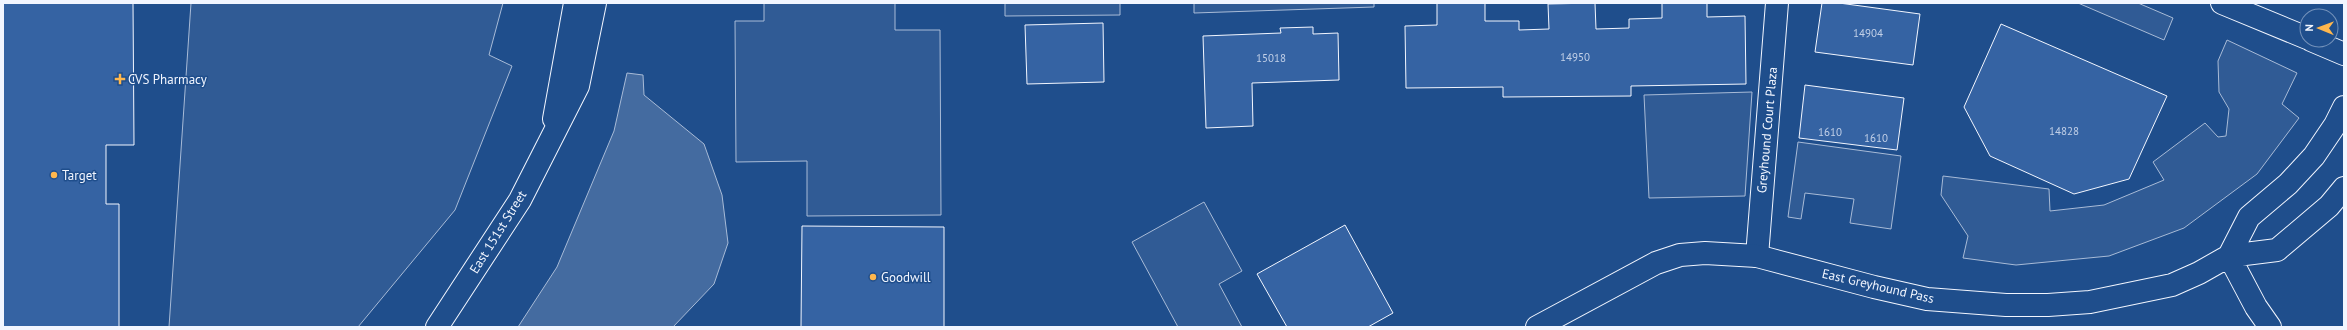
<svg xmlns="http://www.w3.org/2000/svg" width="2347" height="330" font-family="'PT Sans',sans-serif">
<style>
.built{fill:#305b95;stroke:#a8bbd7}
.water{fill:#446ba0;stroke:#a8bbd7}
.building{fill:#3563a3;stroke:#f2f6ff}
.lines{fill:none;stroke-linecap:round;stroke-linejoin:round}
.street-casing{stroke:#f2f6ff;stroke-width:24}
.secondary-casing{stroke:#f2f6ff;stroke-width:24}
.street{stroke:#1f4e8c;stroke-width:22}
.secondary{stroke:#1f4e8c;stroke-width:22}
.poi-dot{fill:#ffb74d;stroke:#1f4e8c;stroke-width:1.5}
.labels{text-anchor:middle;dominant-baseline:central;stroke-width:3;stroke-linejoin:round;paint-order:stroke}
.number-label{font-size:11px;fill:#c3d1e8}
.poi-label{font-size:13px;fill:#f2f6ff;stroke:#1f4e8c;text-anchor:start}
.street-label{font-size:13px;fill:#f2f6ff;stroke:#1f4e8c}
</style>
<rect width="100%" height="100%" fill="#1f4e8c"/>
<path class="built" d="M 191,3 L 503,3 L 489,55 L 512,66 L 455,210 L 358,327 L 169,327 Z
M 764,3 L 895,3 L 895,30 L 940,30 L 941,215 L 807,216 L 807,161 L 736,162 L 735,21 L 764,21 Z
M 1005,3 L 1120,3 L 1120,15 L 1005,16 Z
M 1194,3 L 1374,3 L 1374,7 L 1194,13 Z
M 2078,3 L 2138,3 L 2173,18 L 2164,40 Z
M 2227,40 L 2297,73 L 2282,104 L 2299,118 L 2257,174 L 2184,228 L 2109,256 L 2016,265 L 1963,258 L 1968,236 L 1941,195 L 1943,176 L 2049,189 L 2050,211 L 2104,205 L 2164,180 L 2153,162 L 2205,123 L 2218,137 L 2226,136 L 2229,109 L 2219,92 L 2218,61 Z
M 1752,92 L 1745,196 L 1649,198 L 1644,95 Z
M 1798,142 L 1901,156 L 1891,229 L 1850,223 L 1854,199 L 1805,193 L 1801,219 L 1788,217 Z
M 1204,202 L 1242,271 L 1219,284 L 1242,327 L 1178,327 L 1132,242 Z"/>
<path class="water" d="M 627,73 L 643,75 L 644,95 L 704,144 L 722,195 L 728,243 L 714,284 L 673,327 L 518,327 L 557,267 L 614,131 Z"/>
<path class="building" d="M 3,3 L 133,3 L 134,145 L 106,145 L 106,204 L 119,204 L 119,327 L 3,327 Z
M 1437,3 L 1485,3 L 1485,21 L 1519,21 L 1519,30 L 1549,29 L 1548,4 L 1595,3 L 1596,29 L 1629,28 L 1629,19 L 1662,18 L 1662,3 L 1707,3 L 1707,17 L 1745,16 L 1746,84 L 1631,86 L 1631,96 L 1503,97 L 1503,87 L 1406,88 L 1405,26 L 1437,25 Z
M 1822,3 L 1839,3 L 1920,14 L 1913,65 L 1815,52 Z
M 1103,23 L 1104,82 L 1027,84 L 1025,25 Z
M 2001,24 L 2167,96 L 2129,179 L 2074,194 L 1990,156 L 1964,107 Z
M 1313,27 L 1313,34 L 1338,33 L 1339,80 L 1252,83 L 1253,126 L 1206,128 L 1203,36 L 1281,33 L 1280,28 Z
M 1805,85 L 1904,98 L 1897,150 L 1799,138 Z
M 1345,225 L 1393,313 L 1368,327 L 1287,327 L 1257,274 Z
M 802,226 L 944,227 L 944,327 L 801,327 Z"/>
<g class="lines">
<defs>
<path id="street" d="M 2222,3 L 2307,38
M 2311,40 L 2344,54
M 1757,256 L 1777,3"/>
<path id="secondary" d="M 554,119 L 575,3
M 2229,256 L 2249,217 L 2288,184 L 2314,156 L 2335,125 L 2344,107
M 2229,256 L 2256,307 L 2270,327
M 437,327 L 520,200 L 578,86 L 595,3
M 1537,327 L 1656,263 L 1680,255 L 1705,253 L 1757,256 L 1874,287 L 1927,299 L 2006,305 L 2048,305 L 2090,302 L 2172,285 L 2199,273 L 2229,256 L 2277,250 L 2329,206 L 2344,188"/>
</defs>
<use href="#street" class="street-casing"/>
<use href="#secondary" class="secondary-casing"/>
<use href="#street" class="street"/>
<use href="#secondary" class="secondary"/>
</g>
<g class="poi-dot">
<path d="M118 73h4v4h4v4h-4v4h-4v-4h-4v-4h4z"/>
<circle cx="54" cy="175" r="4"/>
<circle cx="873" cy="277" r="4"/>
</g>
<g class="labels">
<g class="number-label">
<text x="1868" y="33">14904</text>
<text x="1575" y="57">14950</text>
<text x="1271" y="58">15018</text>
<text x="2064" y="131">14828</text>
<text x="1830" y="132">1610</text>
<text x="1876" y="138">1610</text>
</g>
<g class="poi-label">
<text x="128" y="79">CVS Pharmacy</text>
<text x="62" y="175">Target</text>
<text x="881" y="277">Goodwill</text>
</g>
<g class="street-label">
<text transform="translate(1767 130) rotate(-85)">Greyhound Court Plaza</text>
<text transform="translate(498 232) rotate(-58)">East 151st Street</text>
<text transform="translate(1878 286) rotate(13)">East Greyhound Pass</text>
</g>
</g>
<rect width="2347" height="330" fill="none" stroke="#f2f6ff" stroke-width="8"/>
<g transform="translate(2319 28) rotate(271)"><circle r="19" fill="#1f4e8c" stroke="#7391ba"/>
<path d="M0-3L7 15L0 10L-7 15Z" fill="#ffb74d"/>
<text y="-6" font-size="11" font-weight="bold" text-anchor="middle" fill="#f2f6ff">N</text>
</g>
</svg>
